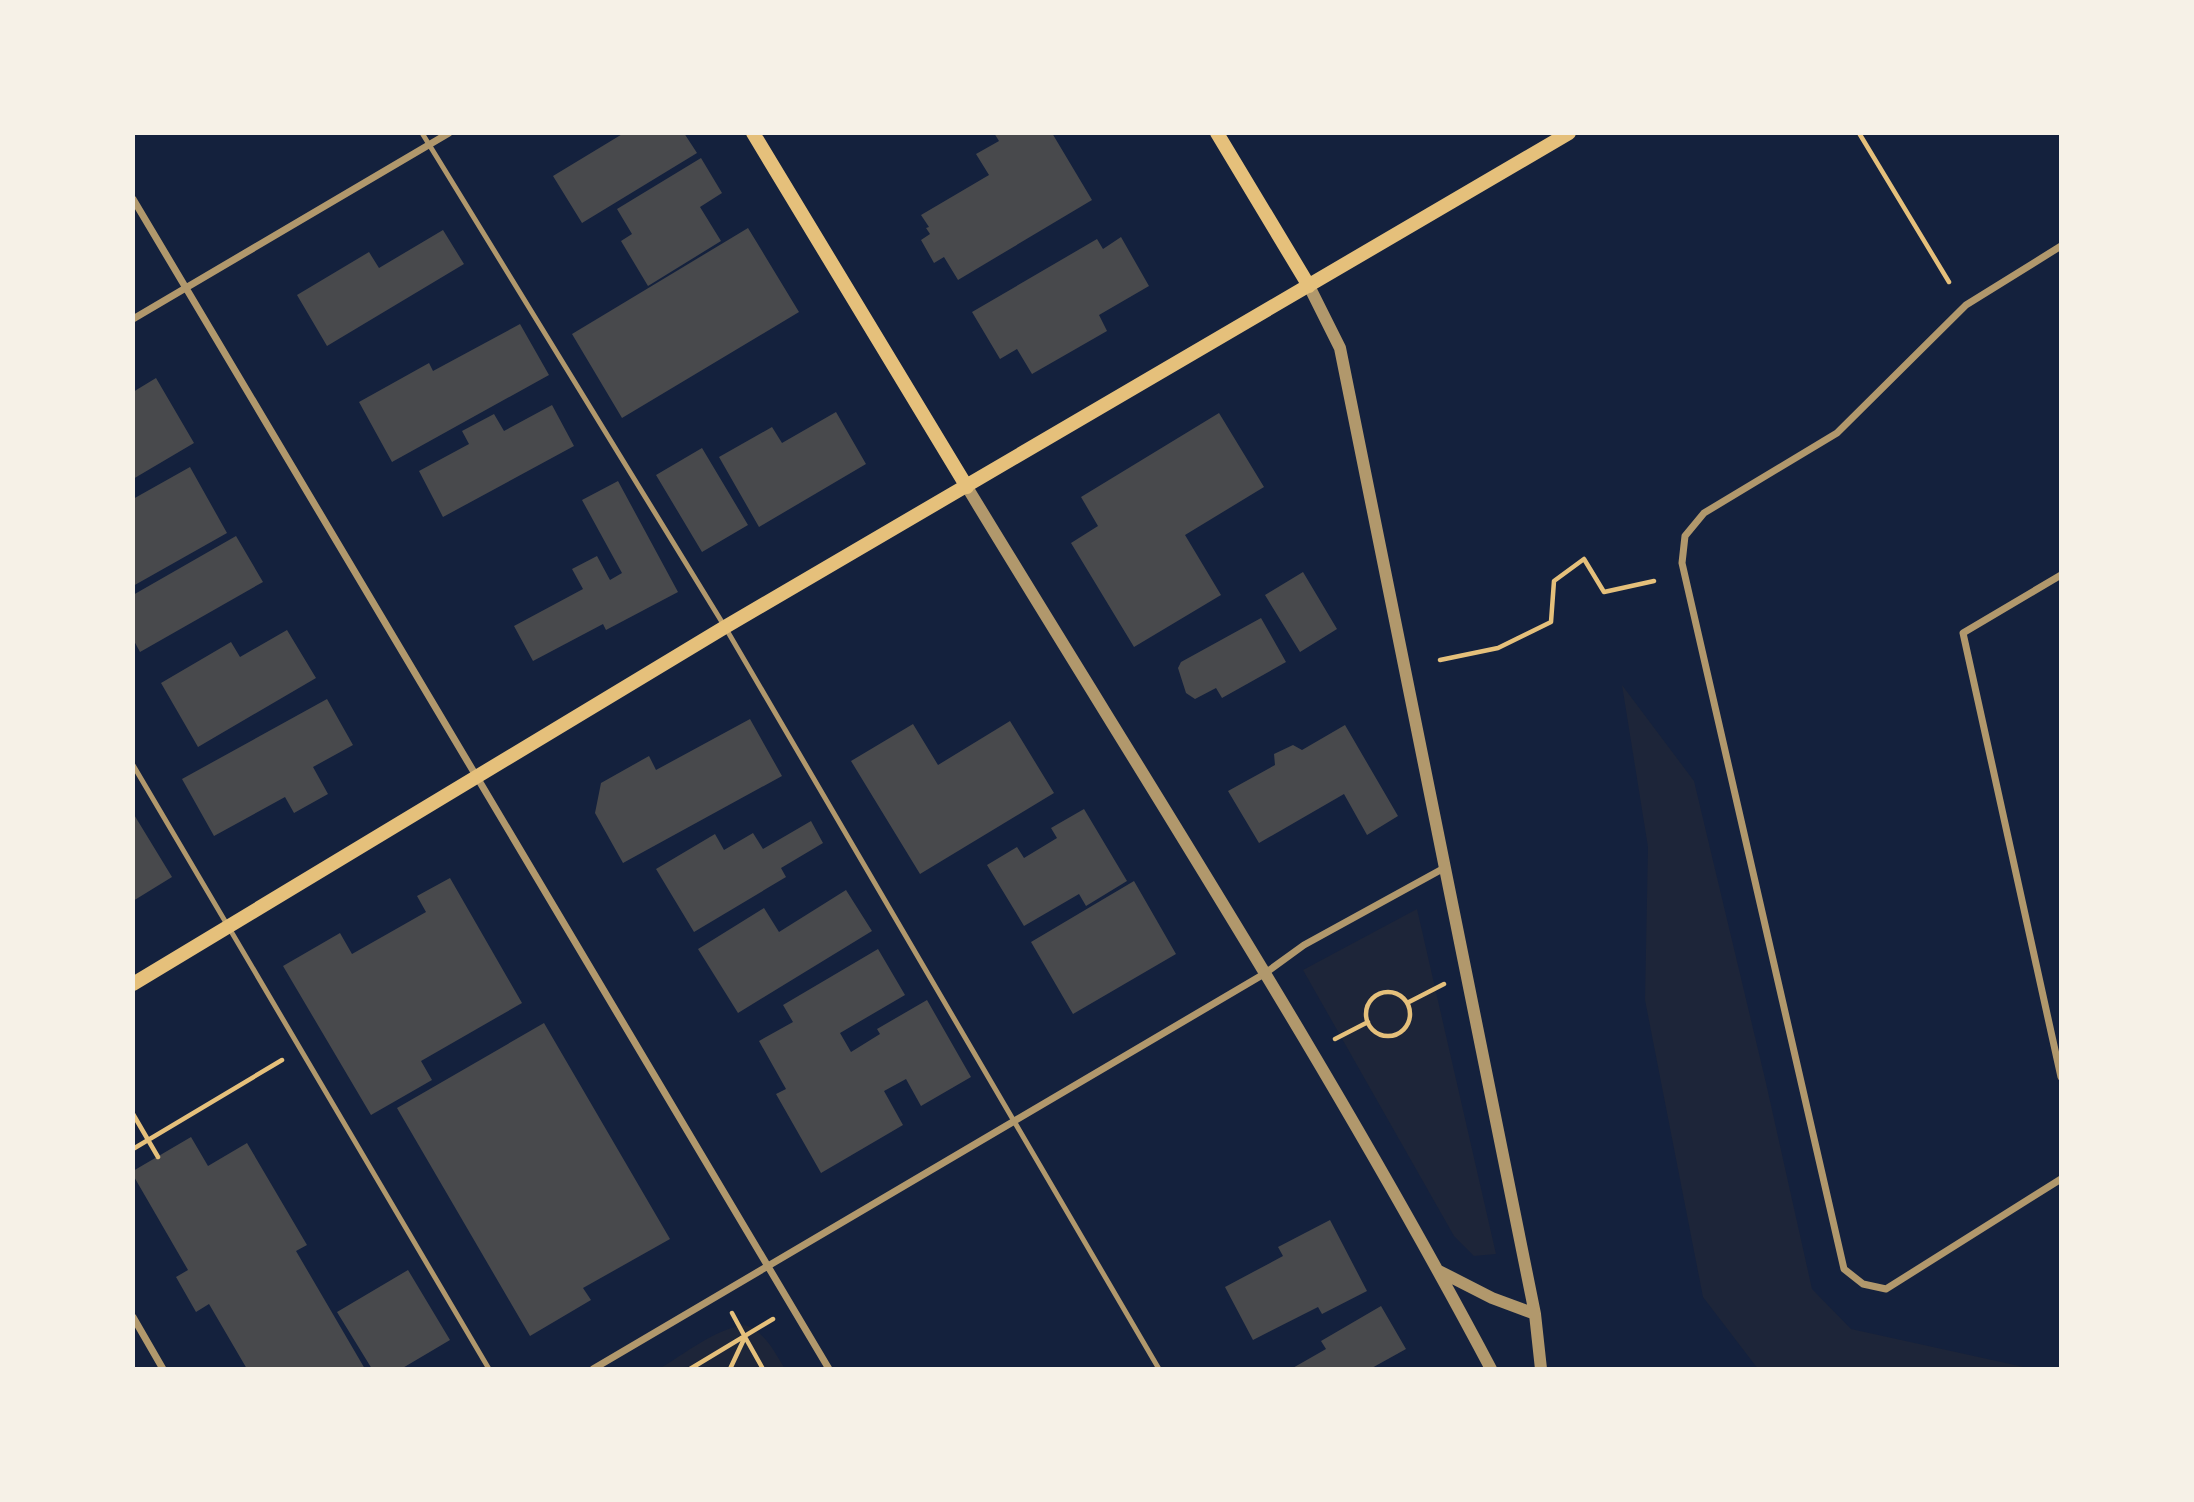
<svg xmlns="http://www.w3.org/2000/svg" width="2194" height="1502" font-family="'Sofia Sans Condensed',sans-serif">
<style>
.green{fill:#1d2539}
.building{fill:#48494c}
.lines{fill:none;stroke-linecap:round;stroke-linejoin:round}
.path{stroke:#e5c07b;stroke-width:4.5}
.service{stroke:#b1986c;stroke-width:5}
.minor{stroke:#b1986c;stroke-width:7}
.tertiary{stroke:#b1986c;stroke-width:12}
.secondary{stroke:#e5c07b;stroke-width:14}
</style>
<rect width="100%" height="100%" fill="#14213d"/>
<path class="green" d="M 1622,685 L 1694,781 L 1766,1083 L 1812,1289 L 1851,1329 L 2033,1369 L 1758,1369 L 1703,1297 L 1645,1000 L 1648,847 Z
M 1417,909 L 1496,1254 L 1474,1256 L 1454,1236 L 1303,970 Z
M 745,1325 C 765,1332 774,1351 785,1369 L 659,1369 C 685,1354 714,1329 745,1325 Z"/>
<path class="building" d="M 624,133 L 684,133 L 697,153 L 582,223 L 553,176 Z
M 994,133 L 1052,133 L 1092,200 L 958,280 L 944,257 L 934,263 L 921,240 L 930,234 L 926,228 L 929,227 L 921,215 L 989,175 L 976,154 L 999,141 Z
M 701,158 L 722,193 L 700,207 L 721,241 L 648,286 L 621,241 L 632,234 L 617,209 Z
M 748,228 L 799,312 L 622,418 L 572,334 Z
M 443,230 L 464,264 L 327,346 L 297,295 L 369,252 L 379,268 Z
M 1121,237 L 1149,286 L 1099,315 L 1107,331 L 1032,374 L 1017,349 L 1000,359 L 972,312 L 1097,239 L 1103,249 Z
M 520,324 L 549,375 L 392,462 L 359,402 L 429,363 L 433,371 Z
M 156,378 L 194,443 L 133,479 L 133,392 Z
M 552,405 L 574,446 L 443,517 L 419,471 L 469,444 L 462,431 L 494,414 L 504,431 Z
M 836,412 L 866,464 L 759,527 L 719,457 L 772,427 L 782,443 Z
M 1219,413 L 1264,487 L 1185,535 L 1221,595 L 1134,647 L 1071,543 L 1098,526 L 1081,497 Z
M 702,448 L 748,525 L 702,552 L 656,475 Z
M 190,467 L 227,533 L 133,586 L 133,499 Z
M 618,481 L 678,592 L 606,630 L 603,624 L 533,661 L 514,626 L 583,589 L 572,569 L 597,556 L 610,580 L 622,573 L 582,500 Z
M 236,536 L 263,582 L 140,652 L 133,639 L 133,595 Z
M 1303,572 L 1337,629 L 1300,652 L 1265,595 Z
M 1261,618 L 1286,662 L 1222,698 L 1216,688 L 1195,699 L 1186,693 L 1178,668 L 1181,662 Z
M 287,630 L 316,678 L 198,747 L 161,683 L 231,642 L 240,657 Z
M 327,699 L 353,745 L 313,767 L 328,794 L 294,813 L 285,797 L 214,836 L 182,779 Z
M 750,719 L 782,776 L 623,863 L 595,813 L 601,783 L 649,756 L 656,770 Z
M 1010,721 L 1054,793 L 920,874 L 851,761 L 913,724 L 938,765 Z
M 1345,725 L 1398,816 L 1367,835 L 1344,794 L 1259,843 L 1228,791 L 1275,765 L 1274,754 L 1293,745 L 1302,750 Z
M 1084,809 L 1127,881 L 1086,906 L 1079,894 L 1024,926 L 987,865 L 1017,847 L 1024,858 L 1057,838 L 1051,828 Z
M 133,813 L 172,877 L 133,901 Z
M 811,821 L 823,843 L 781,868 L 786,877 L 694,932 L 656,869 L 715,834 L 724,850 L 753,833 L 763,849 Z
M 450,878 L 522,1003 L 421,1061 L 432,1080 L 371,1115 L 283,966 L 340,933 L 352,954 L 426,912 L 417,896 Z
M 1134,881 L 1176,954 L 1073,1014 L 1031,942 Z
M 846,890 L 872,931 L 738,1013 L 698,949 L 764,908 L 779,932 Z
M 878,949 L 905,995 L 840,1033 L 851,1052 L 880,1034 L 877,1029 L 927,1000 L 971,1077 L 921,1106 L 906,1079 L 884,1091 L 903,1125 L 821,1173 L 776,1094 L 786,1089 L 759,1041 L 793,1022 L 783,1005 Z
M 544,1023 L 670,1239 L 583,1288 L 591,1300 L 530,1336 L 397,1108 Z
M 191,1137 L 208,1166 L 247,1143 L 307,1245 L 296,1251 L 365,1369 L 247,1369 L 209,1304 L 196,1312 L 176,1277 L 188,1270 L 133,1175 L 133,1171 Z
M 1330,1220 L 1367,1291 L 1322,1314 L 1318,1307 L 1253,1340 L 1225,1287 L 1283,1256 L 1278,1247 Z
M 408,1270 L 450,1340 L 401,1369 L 372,1369 L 337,1312 Z
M 1381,1306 L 1406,1349 L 1370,1369 L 1291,1369 L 1326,1349 L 1321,1341 Z"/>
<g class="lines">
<path class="path" d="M 1859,133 L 1949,282
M 1440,660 L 1498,648 L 1551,622 L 1554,581 L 1584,559 L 1604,592 L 1654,581
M1366 1014a22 22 0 1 1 44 0a22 22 0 1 1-44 0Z
M 1407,1003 L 1444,984
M 1335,1039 L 1368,1022
M 133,1114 L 158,1157
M 133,1149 L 282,1060
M 732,1313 L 745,1337
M 690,1369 L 773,1319
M 730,1369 L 745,1337 L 763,1369"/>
<path class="service" d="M 422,133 L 725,627 L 1159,1369
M 133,765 L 489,1369"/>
<path class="minor" d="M 133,199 L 829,1369
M 2061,246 L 1966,305 L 1837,433 L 1704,513 L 1685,536 L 1682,563 L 1844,1269 L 1863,1284 L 1886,1289 L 2061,1179
M 133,319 L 449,133
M 2061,575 L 1963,633 L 2061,1077
M 133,1317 L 163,1369
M 593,1369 L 1264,974 L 1304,945 L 1446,867"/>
<path class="tertiary" d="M 1309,286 L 1340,348 L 1535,1314 L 1541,1369
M 967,487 C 1144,779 1331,1067 1491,1369
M 1439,1271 L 1492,1298 L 1535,1314"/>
<path class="secondary" d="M 753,133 L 967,487
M 1217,133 L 1309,286
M 133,984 L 725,627 L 1569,133"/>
</g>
<rect width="2194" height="1502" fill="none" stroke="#f6f1e7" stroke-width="270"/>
</svg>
